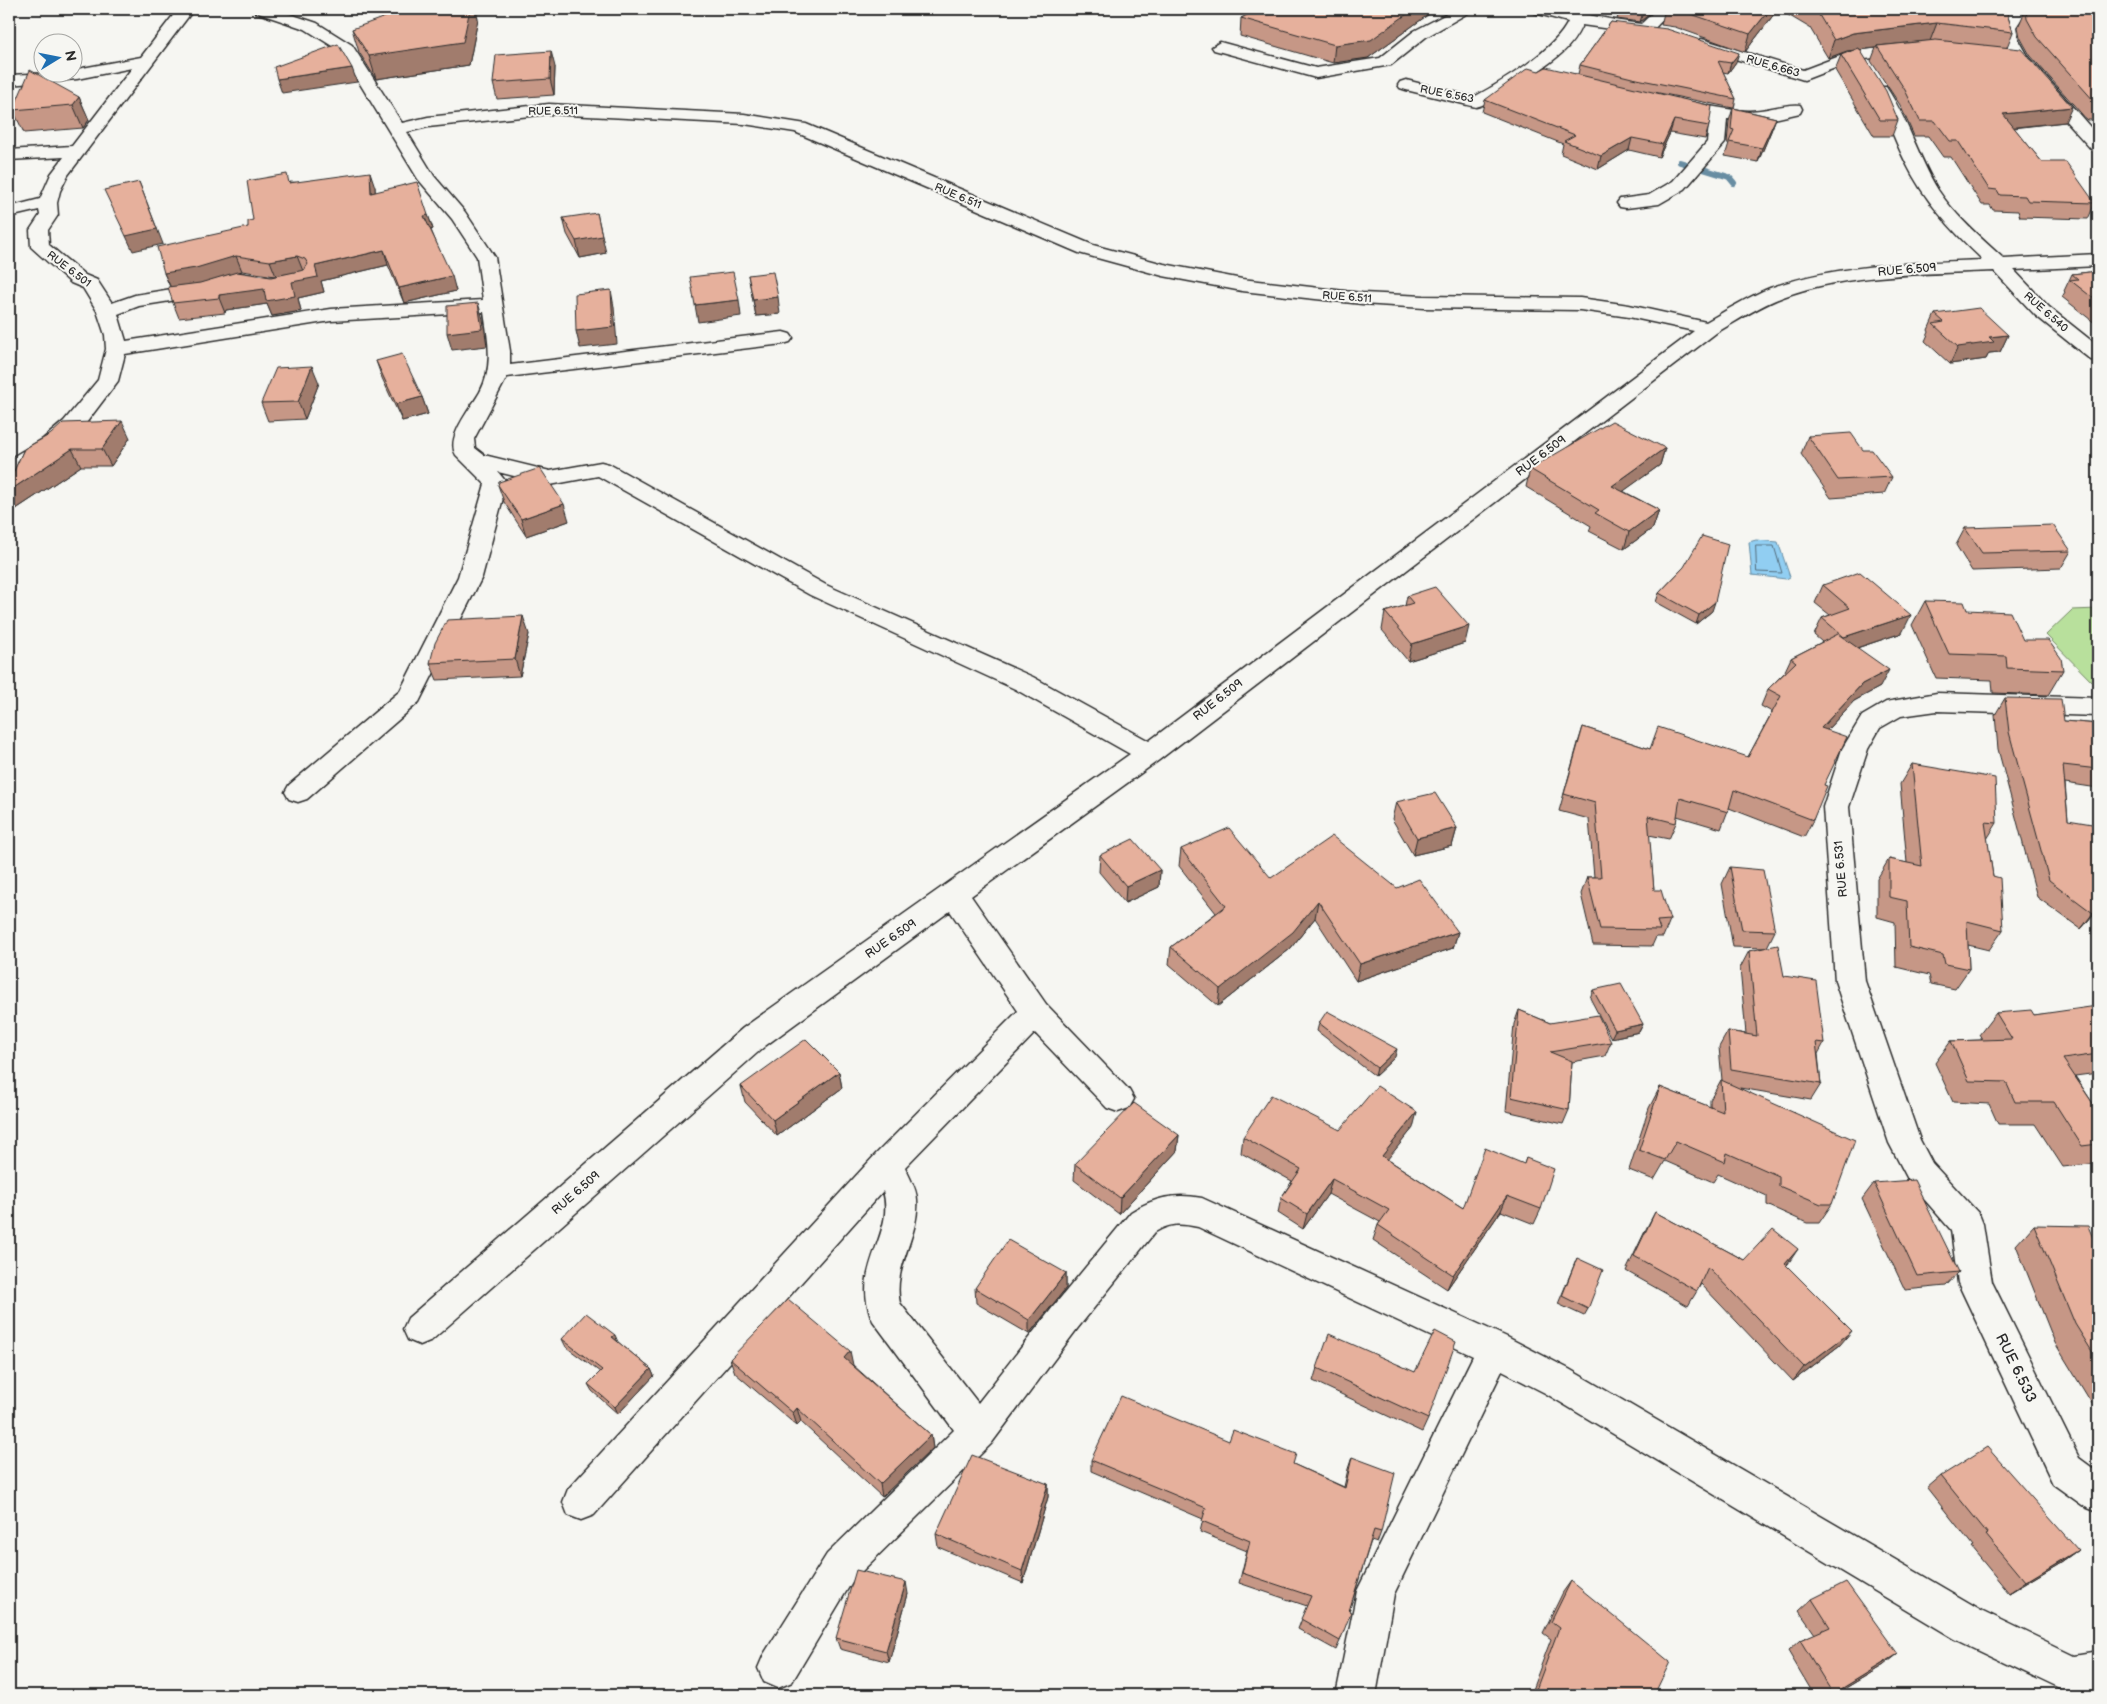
<svg xmlns="http://www.w3.org/2000/svg" width="2107" height="1704" viewBox="0 0 2107 1704" font-family="'Balsamiq Sans',sans-serif">
  <rect width="100%" height="100%" fill="#f6f6f2"/>
  <filter id="ink" filterUnits="userSpaceOnUse"><feTurbulence type="fractalNoise" baseFrequency=".02" numOctaves="2"/><feDisplacementMap in="SourceGraphic" scale="10" xChannelSelector="R" yChannelSelector="G"/><feConvolveMatrix kernelMatrix="1 2 1 2 8 2 1 2 1" color-interpolation-filters="sRGB"/></filter>
  <g filter="url(#ink)">
    <path fill="#b8e09c" stroke="#728664" d="M2098,609V688L2046,635L2072,610Z"/>
    <path fill="#91cef2" stroke="#688da2" d="M1756,540L1778,542L1790,577L1786,579L1752,575L1749,542Z"/>
    <g fill="none" stroke-linecap="round" stroke-linejoin="round">
      <path stroke="#546c7b" stroke-width="1" d="M1756,546H1774L1782,573L1757,572Z"/>
      <path stroke="#688da2" stroke-width="6" d="M1680,162L1729,177L1734,183"/>
      <g stroke="#2b2b2b" stroke-width="3">
        <path id="street" d="M178,9H194L68,175L60,191L57,203L58,215L48,230L49,245L85,275L97,280L112,303L135,295L208,283L215,285L218,289L215,293L208,295L139,306L118,314L126,341L331,309L483,300L477,257L452,219L418,179L340,51L305,29L255,12L252,9H275L317,23L352,45L402,123L428,117L549,104L744,114L806,124L1093,245L1164,264L1242,279L1362,293L1424,296L1580,298L1629,305L1706,322C1727,310 1748,297 1770,288C1837,264 1913,263 1983,260C1951,230 1924,200 1905,161C1893,137 1886,113 1872,91L1874,87H1886C1908,119 1918,157 1938,190C1955,216 1981,238 2004,259L2098,254V266L2014,270L2049,307L2098,346V362L2091,360L2035,315L1994,271C1927,274 1846,273 1783,297C1759,306 1738,320 1716,333L1159,760L971,896L1046,1004L1129,1090L1134,1099L1129,1108L1118,1112L1107,1108L1035,1033L905,1167C909,1177 917,1189 917,1200C920,1236 892,1267 900,1303L978,1403L1053,1307L1131,1212C1155,1197 1175,1193 1202,1198L1507,1337L1569,1369L1983,1611L2074,1655L2098,1651V1691L2073,1695L1955,1639L1545,1393L1502,1371L1394,1594L1376,1695H1336L1357,1591L1473,1356L1198,1227C1180,1223 1170,1223 1155,1232L1077,1329L991,1444L853,1580L792,1682L778,1688L764,1682L758,1668L764,1654L827,1554L954,1430L873,1321C849,1268 896,1236 883,1191L594,1515L581,1520L568,1515L563,1502L568,1489L876,1154L1018,1011L950,911L765,1046L432,1340L420,1345L408,1340L403,1329L408,1318L743,1028L1130,754L1015,689L810,595L598,476L550,485L498,472L507,483L482,577L419,702L307,799L298,802L289,799L285,792L289,785L400,691L458,577L485,484L456,455C445,438 471,408 480,392C494,366 488,340 484,312L331,321L125,354L118,381L80,431L59,449L17,473L9,475V459L43,439L64,421L98,380L106,349L105,335L97,311L83,288L71,283L31,247L30,230L40,215L39,210L9,217V207L40,199L51,174L64,157L9,160V150L72,146L132,68L77,79L9,85V75L72,72V70L141,57ZM549,114L744,124L795,132L1079,253L1163,276L1242,291L1362,304L1424,308L1580,310L1629,317L1694,331L1149,741L1033,677L826,585L609,464L601,462L550,471L484,455L475,448L474,439L507,377L783,344L790,342L793,338L790,334L783,332L510,365V351L495,257L465,212L434,176L407,132L428,127Z
          M1456,9H1475L1426,37L1391,65L1316,78L1214,50L1212,47L1220,42L1316,68L1380,58L1414,31Z
          M1528,9C1565,7 1604,20 1641,24L1657,9H1673L1651,32L1645,34L1582,25C1577,36 1571,45 1562,53C1546,67 1495,102 1476,107L1406,90L1400,88L1398,85L1400,82L1406,80L1474,97C1502,82 1555,50 1568,22L1531,12Z
          M2012,9H2028L2016,27L2018,38L2028,56L2098,136V151L2092,150C2072,127 2004,57 2001,32C1999,23 2006,15 2012,9Z
          M1702,39L1803,70L1853,51L1910,44L1918,49L1910,54L1856,60L1804,80L1696,47L1694,44L1696,41Z
          M1675,99C1700,104 1724,110 1749,111C1765,111 1788,103 1800,105L1802,109L1800,113L1765,121L1727,119L1725,143L1685,189L1659,204L1626,208L1620,207L1617,203L1620,199L1649,195L1673,181L1707,142L1710,116L1669,108L1667,104L1669,100Z
          M1937,693L2098,698V716L1937,711L1901,716L1880,728L1868,749L1849,807L1865,981L1920,1140L1932,1163L1979,1214L1983,1224L1992,1282L2079,1458L2098,1472V1512L2085,1507L2053,1484L1958,1283L1951,1230L1910,1183L1889,1143L1835,981L1823,807L1842,749L1862,716L1886,702Z"/>
      </g>
      <use href="#street" fill="#f6f6f2" fill-rule="evenodd"/>
    </g>
    <path fill="#c69786" stroke="#2b2b2b" fill-rule="evenodd" d="M1231,9H1436L1368,58L1333,63L1240,36L1241,18L1249,14Z
      M1620,9H1655L1640,22L1617,19Z
      M1665,9H1778L1745,52L1675,27L1661,25Z
      M1778,9H2011L2009,11L2008,17L2013,32L2007,47L2065,122L2014,128L2042,162L2095,203L2088,219L2020,217L2018,211L1993,210L1990,205H1982L1951,157H1943L1928,136H1914L1900,105L1871,61L1876,48L1860,50L1898,120L1892,136H1874L1835,70L1841,55L1851,51H1847L1828,58L1810,28Z
      M2026,9H2098V127L2091,120H2087L2030,55L2020,37L2018,27Z
      M478,19L469,65L376,79L359,52L352,29Z
      M1611,22L1736,62L1728,73L1723,72L1736,99L1734,108L1776,118L1771,131L1758,162L1725,156L1729,143H1727L1729,121L1733,108L1654,92L1709,126L1705,139L1670,133L1659,157L1629,150L1598,169L1561,154L1563,144L1482,112L1485,100L1539,71L1578,74L1580,65Z
      M555,67L554,95L497,99L493,83Z
      M79,97L89,120L83,128L24,133L13,110Z
      M290,182L375,187V192L428,215L433,229L431,230L456,291L404,303L388,265L321,281L324,292L298,298L301,311L272,316L267,304L226,310L225,313L179,318L173,303L170,287L164,273L248,227L253,220ZM242,271L275,276L271,277L239,272Z
      M563,218L606,253L580,258L567,234Z
      M2098,271V323L2096,324L2062,297L2065,292L2064,291L2072,274Z
      M748,275L780,314L756,316Z
      M1935,314L2008,335L2000,352L1989,353L1986,359L1950,364L1925,341L1929,332L1928,330Z
      M376,361L422,397L428,414L402,421L382,378Z
      M319,383L305,419L268,421L261,403Z
      M1808,436L1863,450L1892,477L1884,494L1831,498L1801,454Z
      M130,438L111,466H81L13,511L9,504V482L24,449Z
      M1665,448L1660,465L1623,491L1659,510L1653,528L1624,549L1589,531L1591,526L1526,487L1530,469Z
      M498,485L569,521L526,536L504,502Z
      M1965,528L2071,551L2061,568L1972,571L1956,545Z
      M1684,567L1712,611L1696,624L1656,602L1659,593Z
      M1823,585L1902,633L1857,648L1880,687L1854,701L1827,730L1824,785L1813,820L1804,837L1729,808L1721,829L1677,816L1676,823L1669,839L1649,835L1654,890L1670,920L1663,937H1656L1652,946L1593,945L1581,894L1587,877H1594L1589,819L1559,811L1578,743L1583,727L1650,749L1748,757L1772,712L1761,706L1768,689L1784,673L1791,658L1822,642L1814,635L1822,618L1830,615L1815,603Z
      M1407,596L1465,643L1408,661L1382,630L1385,612L1405,606Z
      M1925,601L1967,610L2023,640L2063,670L2048,695L1993,693L1992,680L1936,678L1912,625Z
      M529,634L520,676L437,680L430,663Z
      M2005,698L2064,721L2098,724V788L2065,783L2068,820L2098,909L2081,929L2037,897L1998,749L1995,715Z
      M1912,764L1997,823L1987,839L1993,876L2003,930L1989,950L1968,945L1969,969L1955,989L1931,984L1929,975L1896,967L1895,922L1877,917V879L1889,859L1907,863L1900,784Z
      M1396,802L1457,828L1452,846L1413,855L1392,819Z
      M1181,849L1271,878L1397,888L1458,932L1453,948L1356,981L1315,918L1290,949L1218,1006L1169,964L1171,947L1216,913L1179,866Z
      M1100,855L1160,870L1159,887L1125,903L1099,872Z
      M1730,867L1775,931L1767,947L1824,1043L1818,1054L1821,1084L1811,1100L1740,1088L1832,1204L1819,1223H1807L1767,1205V1196L1718,1174L1713,1182L1665,1161L1654,1180L1629,1170L1649,1108L1660,1087L1710,1107V1100L1721,1080H1722L1719,1047L1728,1031L1746,1034L1740,968L1749,951L1765,948L1733,947L1722,884Z
      M1593,990L1643,1024L1639,1032L1611,1038L1590,998Z
      M2098,1008V1073L2075,1076L2098,1111V1163L2063,1167L2035,1124H1998L1989,1104L1953,1102L1935,1063L1951,1041L1982,1040L1979,1035L1996,1013L2034,1015Z
      M1519,1010L1550,1023L1611,1042L1605,1056L1572,1062L1569,1110L1563,1124L1506,1111L1514,1024Z
      M1319,1023L1395,1057L1375,1076L1317,1031Z
      M839,1072L842,1088L777,1136L745,1102L741,1086Z
      M1413,1128L1387,1159L1463,1208L1524,1164L1526,1158L1541,1209L1534,1224L1501,1211L1447,1289L1373,1240L1378,1225L1380,1222L1328,1194L1303,1229L1278,1213L1281,1198L1292,1181L1241,1153L1243,1137L1340,1130Z
      M1179,1135L1177,1151L1119,1214L1074,1180L1075,1164Z
      M1874,1183L1959,1272L1946,1286L1905,1290L1862,1199Z
      M1655,1212L1744,1260L1786,1266L1840,1345L1793,1381L1701,1284L1697,1291L1688,1306L1626,1271L1647,1227Z
      M2034,1225L2098,1250V1406L2094,1407L2055,1343L2016,1245Z
      M1577,1258L1588,1309L1584,1316L1558,1304Z
      M1066,1273V1288L1029,1334L976,1303L975,1288Z
      M562,1339L618,1342L651,1369L654,1376L618,1414L592,1391L588,1384L600,1372L566,1347Z
      M730,1359L853,1365L931,1435L933,1448L882,1497L801,1422L797,1426L735,1373Z
      M1317,1368L1415,1372L1428,1419L1422,1432L1313,1381Z
      M1229,1441L1293,1464L1344,1487L1348,1469L1352,1457L1381,1532L1377,1543L1371,1541L1349,1611L1340,1641L1336,1650L1298,1629L1307,1606L1239,1583L1247,1551L1200,1532L1203,1519L1091,1471V1460Z
      M1941,1476L2078,1550L2061,1562L2009,1593L1971,1547L1973,1546L1927,1488Z
      M1048,1484V1497L1023,1583L938,1547L936,1534Z
      M1571,1581L1654,1695H1530L1551,1639L1543,1633L1563,1592Z
      M908,1594L889,1662L840,1649L836,1638Z
      M1812,1599L1884,1665L1834,1695H1814L1788,1651L1800,1640L1815,1634L1799,1611Z"/>
    <path fill="#a17b6d" stroke="#2b2b2b" d="M470,9H476L478,19L469,65L376,79L369,56Z
      M1414,9H1436L1368,58L1333,63L1335,45Z
      M1644,9H1655L1640,22Z
      M1770,9H1778L1745,52L1750,34Z
      M1937,23L1930,41L1877,46L1876,48L1847,51L1828,58L1834,40L1853,33Z
      M551,51L555,67L554,95L550,79Z
      M1739,53L1736,62L1728,73L1731,63Z
      M352,68L357,82L282,93L277,79Z
      M79,97L89,120L83,128L73,105Z
      M2072,107L2065,122L1997,129L2003,114Z
      M1776,118L1771,131L1758,162L1762,148Z
      M1674,120L1670,133L1659,157L1663,144Z
      M1632,138L1629,150L1598,169L1601,156Z
      M370,172L375,187L376,207L371,193Z
      M139,182L163,244L133,251L126,236Z
      M597,213L606,253L580,258L576,241Z
      M428,215L433,229L429,230L424,216Z
      M384,250L388,265L321,281L324,292L298,298L301,311L272,316L267,304L226,310L225,313L219,298V295L292,282L315,266Z
      M236,256L242,271L203,283L171,288L164,273Z
      M297,256L303,271L276,276L270,261Z
      M452,276L456,291L404,303L399,288Z
      M611,290L614,307L617,344L580,348L576,331Z
      M778,297L780,314L756,316L753,300Z
      M739,300L741,316L698,322L695,305Z
      M478,303L483,319L487,346L452,350L447,333Z
      M2008,335L2000,352L1989,353L1986,359L1950,364L1958,347L1989,337Z
      M312,366L319,383L305,419L298,402Z
      M422,397L428,414L402,421L396,404Z
      M122,421L130,438L111,466L102,449Z
      M1665,448L1660,465L1607,503L1612,486Z
      M72,449L81,466L13,511L9,504V491Z
      M564,504L569,521L526,536L521,519Z
      M1659,510L1653,528L1624,549L1629,532Z
      M1715,602L1712,611L1696,624L1699,615Z
      M1911,615L1902,633L1835,655L1844,637Z
      M523,616L529,634L520,676L515,659Z
      M1469,626L1465,643L1408,661L1412,644Z
      M1889,670L1880,687L1854,701L1813,745L1821,728L1862,684Z
      M1457,828L1452,846L1413,855L1417,838Z
      M1160,870L1159,887L1125,903L1126,886Z
      M1318,901L1315,918L1290,949L1218,1006L1220,989Z
      M2098,907V909L2081,929L2093,913Z
      M1458,932L1453,948L1356,981L1360,964Z
      M1643,1024L1639,1032L1611,1038L1615,1030Z
      M1397,1049L1395,1057L1375,1076L1377,1068Z
      M839,1072L842,1088L777,1136L773,1120Z
      M1417,1112L1413,1128L1378,1171L1382,1156Z
      M1179,1135L1177,1151L1119,1214L1120,1198Z
      M1332,1179L1328,1194L1303,1229L1307,1214Z
      M1507,1196L1501,1211L1447,1289L1453,1275Z
      M1798,1249L1788,1264L1774,1279L1785,1264Z
      M1066,1273V1288L1029,1334V1320Z
      M1852,1331L1840,1345L1793,1381L1804,1367Z
      M615,1335L618,1342L612,1337Z
      M850,1351L853,1365L847,1372L844,1358Z
      M651,1369L654,1376L618,1414L615,1407Z
      M797,1408L801,1422L797,1426L793,1413Z
      M931,1435L933,1448L882,1497L880,1484Z
      M1048,1484V1497L1023,1583L1022,1571Z
      M2078,1550L2061,1562L2009,1593L2025,1582Z
      M906,1582L908,1594L889,1662L886,1651Z
      M1898,1654L1884,1665L1834,1695H1831Z"/>
    <path fill="#e6b09c" stroke="#2b2b2b" d="M407,9H470L463,42L369,56L352,29Z
      M1259,9H1414L1371,40L1335,45L1241,18Z
      M1676,9H1770L1750,34Z
      M1814,9H2009L2008,17L2013,32L1937,23L1853,33L1834,40L1816,10Z
      M2026,9H2098V101L2095,102L2037,37L2027,19L2026,10Z
      M1611,22L1667,29L1739,53L1731,63L1718,61L1736,99L1632,78L1580,65Z
      M1936,40L2021,49L2072,107L2003,114L2042,162H2066L2095,203L2028,201L2025,196L2000,195L1997,190L1989,189L1958,141H1950L1935,121H1920L1905,90L1877,46Z
      M338,44L352,68L277,79L274,67Z
      M1859,48L1886,91L1898,120H1880L1841,55Z
      M551,51L550,79L493,83L496,55Z
      M1546,67L1712,106L1709,126L1674,120L1663,144L1632,138L1601,156L1564,141L1575,135L1485,100L1528,68L1539,71Z
      M30,70L79,97L73,105L13,110Z
      M1733,108L1776,118L1762,148L1729,142L1734,130L1731,129Z
      M370,172L371,193L417,182L428,215L424,216L452,276L399,288L384,250L315,266L318,277L292,282L295,296L266,301L264,289L219,295V298L173,303L168,287L200,283L237,272L271,277L304,270L308,264L305,259L297,256L270,261L236,256L196,268L164,273L157,247L248,227V221L253,220L247,181L287,174L289,183Z
      M139,182L157,229L126,236L104,190Z
      M597,213L602,236L576,241L563,218Z
      M2098,271V302L2070,280L2078,279L2072,274Z
      M733,272L739,300L695,305L690,277Z
      M773,272L778,297L753,300L748,275Z
      M611,290L613,327L576,331L575,294Z
      M478,303L482,329L447,333V306Z
      M1979,308L2008,335L1989,337L1994,342L1958,347L1933,324L1944,322L1935,314Z
      M402,354L422,397L396,404L376,361Z
      M312,366L298,402L261,403L276,368Z
      M122,421L102,449H72L9,491V482L24,449L51,434L63,423Z
      M1612,421L1665,448L1612,486L1659,510L1629,532L1595,513L1599,510L1530,469Z
      M1851,433L1863,450H1872L1892,477L1838,480L1808,436Z
      M540,468L564,504L521,519L498,485L499,482Z
      M2053,525L2071,551L1982,553L1965,528Z
      M1702,536L1728,544L1715,602L1699,615L1659,593L1684,567Z
      M1860,572L1911,615L1844,637L1822,618L1850,608L1823,585Z
      M1435,587L1469,626L1412,644L1385,612L1413,603L1407,596Z
      M1925,601L1964,602L1967,610L2010,612L2023,640H2048L2061,658L2063,670L2007,668L2006,656L1949,654Z
      M523,616L515,659L430,663L435,643L447,620Z
      M1838,634L1889,670L1862,684L1821,728L1847,737L1824,785L1827,786L1813,820L1734,790L1728,812L1680,798L1676,823L1648,816L1654,890H1661L1670,920L1657,921L1660,930L1600,929L1587,877H1601L1595,803L1564,794L1583,727L1650,749L1658,727L1748,757L1781,696L1768,689L1796,662L1791,658Z
      M2005,698L2061,699L2064,721L2098,724V769L2063,765L2068,820L2098,825V907L2093,913L2049,880L2009,732Z
      M1912,764L1995,778L1997,823L1985,822L1993,876L2000,878L2003,930L1967,921L1969,969L1945,964L1943,955L1909,947L1907,901L1889,897V859L1922,866Z
      M1435,793L1457,828L1417,838L1396,802Z
      M1229,828L1271,878L1332,836L1397,888L1419,879L1458,932L1360,964L1318,901L1293,932L1220,989L1171,947L1226,906L1181,849Z
      M1133,839L1160,870L1126,886L1100,855Z
      M1730,867L1763,870L1775,931L1742,930Z
      M1778,945L1784,976L1816,981L1824,1043L1816,1042L1821,1084L1731,1069L1728,1031L1757,1036L1749,951Z
      M1621,984L1643,1024L1615,1030L1593,990Z
      M2097,1006L2098,1008V1054L2063,1059L2098,1111V1144L2082,1146L2054,1102H2015L2006,1082L1969,1081L1951,1041L2012,1039L1996,1013L2031,1010L2034,1015Z
      M1519,1010L1550,1023L1598,1015L1611,1042L1550,1052L1572,1061L1569,1110L1511,1097Z
      M1327,1011L1397,1049L1377,1068L1319,1023Z
      M806,1039L839,1072L773,1120L741,1086Z
      M1721,1080L1855,1140L1832,1204H1821L1779,1186V1176L1727,1153L1725,1162L1676,1141L1665,1160L1639,1150L1660,1087L1723,1112Z
      M1377,1086L1417,1112L1382,1156L1463,1208L1485,1148L1524,1164L1526,1158L1554,1169L1541,1209L1507,1196L1453,1275L1378,1225L1389,1210L1332,1179L1307,1214L1281,1198L1301,1169L1243,1137L1271,1095L1340,1130Z
      M1134,1103L1179,1135L1120,1198L1075,1164Z
      M1914,1180L1959,1272L1917,1276L1874,1183Z
      M1655,1212L1744,1260L1773,1229L1798,1249L1785,1264L1852,1331L1804,1367L1708,1267L1697,1291L1634,1256Z
      M2034,1225L2088,1226L2098,1250V1361L2075,1324Z
      M1008,1240L1066,1273L1029,1320L975,1288Z
      M1577,1258L1603,1270L1588,1309L1562,1296Z
      M788,1299L850,1351L844,1358L931,1435L880,1484L797,1408L793,1413L730,1359Z
      M586,1313L615,1335L612,1337L651,1369L615,1407L588,1384L602,1370L562,1339Z
      M1435,1331L1456,1342L1428,1419L1317,1368L1329,1334L1415,1372Z
      M1121,1396L1229,1441L1233,1430L1296,1454L1293,1464L1345,1488L1352,1457L1395,1473L1381,1532L1374,1530L1349,1611L1351,1612L1340,1641L1301,1619L1311,1596L1242,1573L1250,1541L1202,1521L1206,1508L1091,1460Z
      M1987,1447L2078,1550L2025,1582L1986,1535L1988,1534L1941,1476Z
      M972,1455L1048,1484L1022,1571L936,1534Z
      M856,1570L906,1582L886,1651L836,1638Z
      M1571,1581L1670,1662L1654,1695H1534L1559,1628L1551,1622Z
      M1846,1582L1898,1654L1833,1694L1800,1640L1830,1627L1812,1599Z"/>
  </g>
  <g text-anchor="middle" dominant-baseline="central" stroke-width="4" stroke-linejoin="round" paint-order="stroke">
    <g font-size="11" fill="#2b2b2b" stroke="#f6f6f2">
      <text transform="translate(1773 66) rotate(16)">RUE 6.663</text>
      <text transform="translate(1447 94) rotate(11)">RUE 6.563</text>
      <text transform="translate(553 111) rotate(-1)">RUE 6.511</text>
      <text transform="translate(958 196) rotate(23)">RUE 6.511</text>
      <text transform="translate(69 269) rotate(37)">RUE 6.501</text>
      <text transform="translate(1347 297) rotate(4)">RUE 6.511</text>
      <text transform="translate(2046 312) rotate(41)">RUE 6.540</text>
    </g>
    <g font-size="12" fill="#2b2b2b" stroke="#f6f6f2">
      <text transform="translate(1907 270) rotate(-5)">RUE 6.509</text>
      <text transform="translate(1541 456) rotate(-37)">RUE 6.509</text>
      <text transform="translate(1218 700) rotate(-38)">RUE 6.509</text>
      <text transform="translate(1841 869) rotate(-95)">RUE 6.531</text>
      <text transform="translate(891 939) rotate(-35)">RUE 6.509</text>
      <text transform="translate(576 1193) rotate(-41)">RUE 6.509</text>
    </g>
    <g font-size="15" fill="#2b2b2b" stroke="#f6f6f2">
      <text transform="translate(2016 1368) rotate(64)">RUE 6.533</text>
    </g>
  </g>
  <rect width="2107" height="1704" fill="none" stroke="#f6f6f2" stroke-width="30"/>
  <rect x="15" y="15" width="2077" height="1674" fill="none" stroke="#2b2b2b" stroke-width="2" filter="url(#ink)"/>
  <g transform="translate(58 58) rotate(80)"><circle r="24" fill="#f6f6f2" stroke="#a5a5a2"/>
  <path d="M0-4L9 19L0 12L-9 19Z" fill="#1f6fb2"/>
  <text y="-8" font-size="14" font-weight="bold" text-anchor="middle" fill="#2b2b2b">N</text>
  </g>
</svg>
